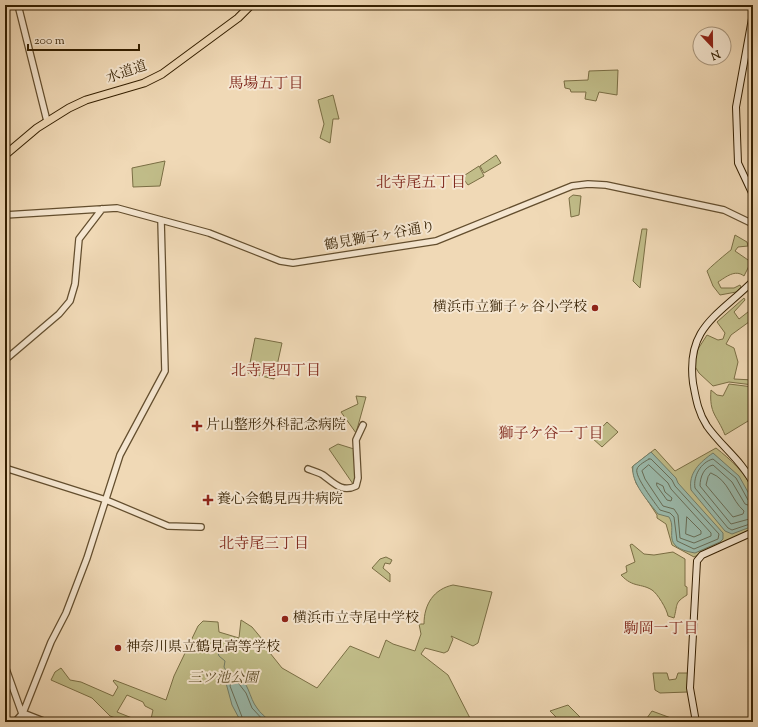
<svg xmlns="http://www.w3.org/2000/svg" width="758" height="727" viewBox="0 0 758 727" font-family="'Sorts Mill Goudy','Noto Serif JP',serif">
  <rect width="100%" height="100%" fill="#f0d9b6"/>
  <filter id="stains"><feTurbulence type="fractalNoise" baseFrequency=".005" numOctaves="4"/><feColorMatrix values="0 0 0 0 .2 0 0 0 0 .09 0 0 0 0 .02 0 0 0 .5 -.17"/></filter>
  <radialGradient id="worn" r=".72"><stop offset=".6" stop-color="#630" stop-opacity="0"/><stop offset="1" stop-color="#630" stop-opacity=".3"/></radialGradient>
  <path fill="#c1bd89" stroke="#7a6e44" d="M618,70L617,95L599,92L596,101L585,99L586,92H571L570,89L565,88L564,81L588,80L589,71Z
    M333,95L339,119H333L330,143L320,138L324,124L318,100Z
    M496,155L501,163L484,173L480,166Z
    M165,161L160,186L133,187L132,168Z
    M479,166L484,176L468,185L462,177Z
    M573,195L581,196L579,215L571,217L569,198Z
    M642,229H647L640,288L633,281Z
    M735,235L747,242L748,246L738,247L735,251L751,262L744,276C735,269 726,277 718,282L721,288H734L740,285L741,287L736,292L720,295L713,286L707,271C708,269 728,252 731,250Z
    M744,298L745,300L734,312L739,319L753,308V319L731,335L726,344L734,348L738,362L734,379L753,380V385L729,382L713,386L699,373L694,365L698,349L707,335L718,340L723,339L725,333L717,322Z
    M255,338L282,343L274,379L248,373Z
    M729,384L753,387V418L725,435C717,415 709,414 711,390L717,395L723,396Z
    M356,396L366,397L356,433L341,412L358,404Z
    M607,422L618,432L602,447L592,438Z
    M338,444L354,449L356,481L353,484L329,449Z
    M716,448C730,459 746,473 753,491C756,501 753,518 753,528L694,557L672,545L666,524L657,518V515L636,483L632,467L655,449L675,471Z
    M632,544L644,554L654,555L673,552L685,559V586L687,587V595C674,603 678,604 674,618L668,616C667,609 657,593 652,590C641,583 633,588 621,575L627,572L626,566L635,562L630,545Z
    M386,557L392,560L390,564L385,563L383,568L390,574V582L372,568L380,559Z
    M453,585L492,592L478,643L473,646L451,636L453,639L448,651L444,653L425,648L421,654L448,675L472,722H154L151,719L153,710L145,706L143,702L127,695L117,712L142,722H126L110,716L92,698L51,680L55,672L61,668L70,680L81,682L113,696L118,687L113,681L114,680L166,700L174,676L198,626L203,621L218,622L219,632L239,638L241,620L252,627L267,645L266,648L282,668L317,688L350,646L379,658L386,640L393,644L415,651L421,634L419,624H424C424,604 434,589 453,585Z
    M653,673H667L669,680L676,679L678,673H688V692L660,693L655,690Z
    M568,705L583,720L586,722H561L550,711Z
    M652,711L671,718L674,720L673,722H644Z"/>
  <path fill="#9abaac" stroke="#717c67" d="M651,452L676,478L678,483L723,533V539L720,542L695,553C659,547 678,531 669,517L658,514C649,502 630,482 633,466Z
    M713,453L739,476L753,501V526L732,534L725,531L691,490C688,473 700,462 713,453Z
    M236,675C249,681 249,698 257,708C260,713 266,717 270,722H241L232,705L226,683Z"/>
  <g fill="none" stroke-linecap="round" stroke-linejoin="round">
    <path stroke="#676c56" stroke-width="1" d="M649,459H651L672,480L675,486L719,534L718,539L694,549L677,541L674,517L670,513L660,510C655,503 634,476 637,469C638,465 646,461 649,459Z
      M649,465L668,483L671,489L711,533V536L694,543L680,538L678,515L674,509L663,506L645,479L642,471Z
      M711,473C729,480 731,500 744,511L743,514L733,517L706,485L708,477Z
      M657,483L663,486L665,492L672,498L671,501L667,500L657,486Z
      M753,502L748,500L736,478L713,459C701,462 693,476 695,488L728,528L732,530L753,523
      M753,507L745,504L732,482L713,465C704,467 700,477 700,486L731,524L753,518
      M687,517L701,531V534L694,537L686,534Z
      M244,722L230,686L231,683L236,680L246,693L252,708L265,722"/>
    <path stroke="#717c67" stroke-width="1" d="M216,647L219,656L225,661L224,667L228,674"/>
    <g stroke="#634e2e" stroke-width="8">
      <path id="tertiary" d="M18,5L47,121
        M5,215L117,208L209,233L280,261L293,263L436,241L572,186L588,184L606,185L724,210L753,224
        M5,360L59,314L70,301L75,284L79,239L102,209
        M5,468L106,500L168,526L201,527
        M308,469C313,471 318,472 323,475C334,483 342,493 356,486L358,478L356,440L363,425
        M5,666L25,722
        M23,713L46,722
        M15,722L23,713L51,642L66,613L87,558L120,455L165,371L161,220"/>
    </g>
    <g stroke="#341f00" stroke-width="8">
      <path id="secondary" d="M753,13L736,107L738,163L753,195
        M753,281C718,316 686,327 693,383C696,399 698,412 707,426C721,446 742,461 753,483
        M696,722L690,688L697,561L702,555L753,532"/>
    </g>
    <g stroke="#341f00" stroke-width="9">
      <path id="primary" d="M5,155L37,128L69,108L86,100L144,83L162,74L238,18L251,5"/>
    </g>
    <use href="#tertiary" stroke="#f5e6d0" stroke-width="5.5"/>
    <use href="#secondary" stroke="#f5e6d0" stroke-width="6"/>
    <use href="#primary" stroke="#f0d9b6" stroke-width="7"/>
  </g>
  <g fill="#8f2418" stroke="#f5e6d0" stroke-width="1.5">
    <circle cx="595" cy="308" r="4"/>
    <path d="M195 420h4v4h4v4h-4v4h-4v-4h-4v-4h4z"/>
    <path d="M206 494h4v4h4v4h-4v4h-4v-4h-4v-4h4z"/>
    <circle cx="285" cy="619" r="4"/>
    <circle cx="118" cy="648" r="4"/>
  </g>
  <g text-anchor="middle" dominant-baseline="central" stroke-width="4" stroke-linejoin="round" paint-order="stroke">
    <g font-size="14" fill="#341f00" stroke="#f5e6d0">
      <text transform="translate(127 73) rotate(-19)">水道道</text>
      <text transform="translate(380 237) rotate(-10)">鶴見獅子ヶ谷通り</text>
    </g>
    <g font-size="14" fill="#341f00" stroke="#f5e6d0" text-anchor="start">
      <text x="587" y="308" text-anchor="end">横浜市立獅子ヶ谷小学校</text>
      <text x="206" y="426">片山整形外科記念病院</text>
      <text x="217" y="500">養心会鶴見西井病院</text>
      <text x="293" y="619">横浜市立寺尾中学校</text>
      <text x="126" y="648">神奈川県立鶴見高等学校</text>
    </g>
    <g font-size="14" font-style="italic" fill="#5e4e29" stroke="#f5e6d0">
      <text x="223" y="679">三ツ池公園</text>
    </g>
    <g font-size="15" fill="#7a1f14" stroke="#f5e6d0">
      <text x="266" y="84">馬場五丁目</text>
      <text x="421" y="183">北寺尾五丁目</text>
      <text x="276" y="371">北寺尾四丁目</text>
      <text x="551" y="434">獅子ケ谷一丁目</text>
      <text x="264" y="544">北寺尾三丁目</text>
      <text x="661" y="629">駒岡一丁目</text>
    </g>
  </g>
  <rect width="758" height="727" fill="none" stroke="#f0d9b6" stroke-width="20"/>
  <rect x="6" y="6" width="746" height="715" fill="none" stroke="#341f00" stroke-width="2"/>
  <rect x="10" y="10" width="738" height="707" fill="none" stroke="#341f00"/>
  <g transform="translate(712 46) rotate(158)"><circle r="19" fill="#f5e6d0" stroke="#a8967d"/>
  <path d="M0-3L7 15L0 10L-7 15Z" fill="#8f2418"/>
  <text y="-6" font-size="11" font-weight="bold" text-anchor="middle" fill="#341f00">N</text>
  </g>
  <path d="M28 44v6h111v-6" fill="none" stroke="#341f00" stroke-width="2"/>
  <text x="34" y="44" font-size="12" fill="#341f00" stroke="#f5e6d0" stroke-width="3" paint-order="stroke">200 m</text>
  <rect width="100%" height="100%" filter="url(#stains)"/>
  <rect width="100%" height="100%" fill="url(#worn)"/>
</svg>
